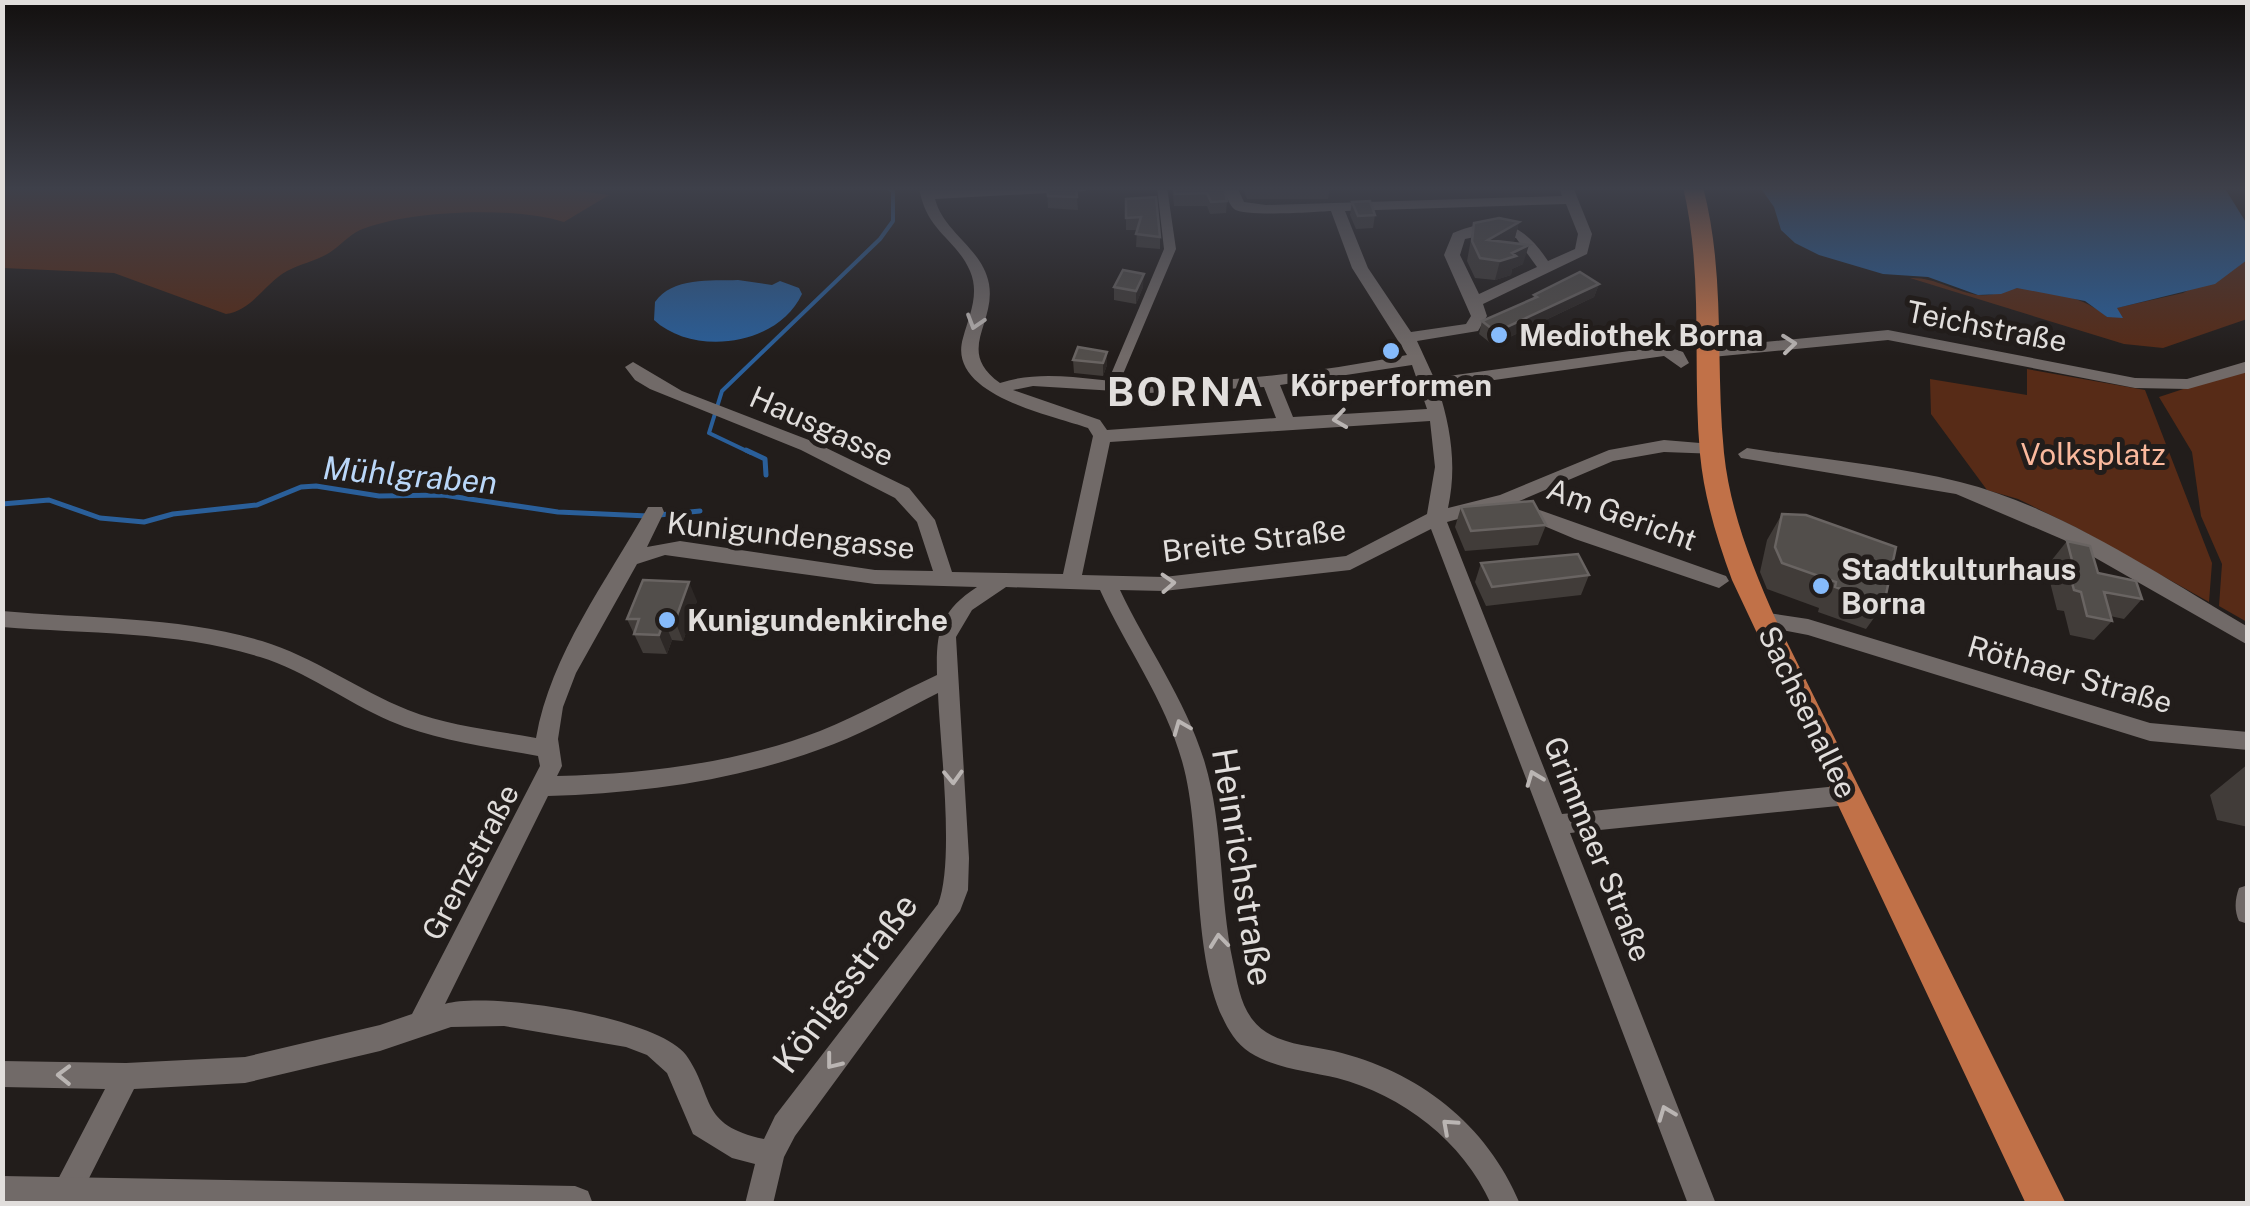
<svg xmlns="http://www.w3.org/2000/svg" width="2250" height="1206" viewBox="0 0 2250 1206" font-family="'Public Sans',sans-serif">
  <rect width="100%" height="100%" fill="#221d1b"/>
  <path fill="#572b17" d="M3,187L557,188L609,195L564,222C516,206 407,210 360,230C349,235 340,246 329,253C316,261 300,264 287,271C265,283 252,311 226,314L114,273L3,268Z
    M2247,260V319L2163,348L2124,344L1910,278C1935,277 1955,292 1979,295C1994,297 2004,289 2018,288C2041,286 2090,300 2107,317L2119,315L2116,308L2183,293Z
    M2247,368V622L2219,606L2222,564L2201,516L2192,452L2159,397Z
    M2027,369L2145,390L2212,563L2209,602L2079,529L2018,499L1987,490L1931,414L1930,379L2027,395Z"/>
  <path fill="#2a5f9a" d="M1760,187H2224L2247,224V260L2215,284L2117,308L2123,318L2107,317L2085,301L2017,288L2001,294L1978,295L1928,277L1883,274L1819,255L1795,243L1781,230L1774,207Z
    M738,280L772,285L780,281L799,288L802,294C778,346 694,357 654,320L655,302C672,277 711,281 738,280Z"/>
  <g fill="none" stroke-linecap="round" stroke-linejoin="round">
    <path stroke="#2a5f9a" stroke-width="4" d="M751,453L709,433L722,391L880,239L893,221V191L886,187"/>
    <path stroke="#2a5f9a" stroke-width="5" d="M746,450L765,459L766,475
      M2,504L49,500L100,518L144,522L173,514L257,505L301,487L316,486L379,496L443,495L558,512L648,516
      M659,515L700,511"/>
    <path fill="#716a68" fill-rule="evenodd" d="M1157,187H1167L1176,249L1118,386L1112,390L1106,386L1164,249Z"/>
    <path fill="#716a68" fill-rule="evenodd" d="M919,187H933L934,190L1092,187L1085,191L935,199C944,233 983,249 989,284C996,324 955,351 1000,383C1048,367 1098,383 1146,383C1234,382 1321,372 1407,355L1352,268L1331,211C1314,212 1245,217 1234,209C1229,205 1225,192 1223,187H1237L1244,202L1266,205L1562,196L1559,187H1573L1592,234L1587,254L1483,304L1487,316L1478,331L1417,341L1434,378L1666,346L1683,352L1689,363L1681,368L1664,356L1438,388C1451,428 1457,467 1448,508L1500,495L1609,450L1664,440L1712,444L1718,446L1721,450L1718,454L1664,452L1613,461L1517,502L1726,576L1729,581L1719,588L1575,539L1513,513L1511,508L1513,504L1447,522L1562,814L1848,785L1856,788L1859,795L1856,802L1848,805L1570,833L1716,1204H1688L1431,529L1350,570L1164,591L1120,590C1147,647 1185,699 1204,760C1224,825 1219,896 1233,962C1237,981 1240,1003 1252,1019C1270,1044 1307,1045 1334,1051C1418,1071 1487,1124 1520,1204H1491C1463,1141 1402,1095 1337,1078C1303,1070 1254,1067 1233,1036C1188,971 1205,840 1182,761C1165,700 1126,647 1100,590L1006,587L972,610L956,637L969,858L968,890L960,911L795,1136L784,1157L773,1204H745L755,1164L732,1158L693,1134L667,1073L647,1055L626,1047L504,1026L451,1027L380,1051L245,1083L134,1089L76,1204H54L51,1195L55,1185L105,1089L2,1087V1061L126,1063L245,1057L380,1025L412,1014L540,766L538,756C489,747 437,741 390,721C346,702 306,671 260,657C178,631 88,634 2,627V611C89,619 179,616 262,641C314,657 358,690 408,710C448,726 494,730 536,738C551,653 607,581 648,507H662L664,512L647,547L680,541L875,570L933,571L917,522L895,498L801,450L650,389L635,380L625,367L633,362L682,391L814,442L909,488L935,520L952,572L1063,574L1093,436L1088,428C1051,415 946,395 963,338C969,316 980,294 970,271C955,237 926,232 919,187ZM1566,204L1578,234L1575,249L1548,261C1522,222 1498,214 1453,233L1444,255L1471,316L1466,324L1411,332L1368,268L1345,211ZM1494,233L1516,238L1537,267L1479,294L1460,255L1465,239ZM1412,365L1427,409L1293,417L1280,385ZM1033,386L1149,393L1264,387L1276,418L1107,430L1100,420L1013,390ZM1430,421L1435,467L1427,514L1346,556L1164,577L1082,575L1110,442ZM665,555L875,584L977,587C939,612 936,632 937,675C898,693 860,715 820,731C737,763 646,774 557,776L562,766L558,739L563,707L576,673L637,564ZM938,693C940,744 955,862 938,904L775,1116L764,1139C698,1125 715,1096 686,1055C658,1017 489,991 445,1004L548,796C646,793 742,780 834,744C870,730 904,710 938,693Z
      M1888,330L2135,378L2187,379L2248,361V372L2188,389L2135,388L1888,340L1712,357L1704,352L1712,347Z
      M1747,448C1816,459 1892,465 1960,482C2060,507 2159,575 2248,627V645L2064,540L1956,494L1741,458L1738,454Z
      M1762,612L1808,619L2150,723L2248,732V750L2150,741L1808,635L1755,625L1752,620L1755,615Z
      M2248,885V924L2239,921C2234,910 2235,899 2239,888Z"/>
    <path fill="#716a68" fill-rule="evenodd" d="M2,1176L575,1186L588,1191L593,1204H2Z"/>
    <path fill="#c17148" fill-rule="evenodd" d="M1683,187H1703C1726,275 1715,363 1724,453C1730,511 1752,566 1776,620L2066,1204H2026L1732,580C1717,539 1704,497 1700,454C1692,364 1704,276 1683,187Z"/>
  </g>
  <path fill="#413c39" d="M1047,187H1076L1078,210L1048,208Z
    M1172,187H1224L1227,201L1226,213L1210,214L1207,206H1174Z
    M1242,187H1330L1328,199H1247Z
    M1126,199L1160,237V249L1136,247L1137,230H1126Z
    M1352,202L1375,215L1373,228L1356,229L1350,215Z
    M1519,222L1514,241L1511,243L1523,264L1512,269L1511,275L1495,280L1475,278L1467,261L1474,223Z
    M1599,284L1594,297L1493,345L1479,334L1482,321L1533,299L1534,295Z
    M1114,287H1143L1136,304L1114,300Z
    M1107,352V365L1103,376L1074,373L1073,360Z
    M1461,507L1546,525L1538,545L1465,551L1455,527Z
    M1782,514L1884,604L1866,629L1818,612L1819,608L1767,589L1760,572L1767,540Z
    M2067,541L2098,573L2142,599L2124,619L2110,616L2112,621L2094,640L2070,635L2064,611L2057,610L2050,582L2055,577L2051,561Z
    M1481,563L1589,575L1581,595L1486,606L1475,582Z
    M697,601L683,641L672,640L667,654L643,653L627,619Z
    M2248,764V827L2217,820L2210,795Z"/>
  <path fill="#2d2826" d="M1519,222L1514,241L1483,260L1488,240Z
    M1529,245L1523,264L1512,269L1511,275L1495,280L1500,261L1512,253Z
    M1144,274L1143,287L1136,304V291Z
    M1599,284L1594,297L1493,345L1496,332Z
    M1107,352V365L1103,376V363Z
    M689,582L697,601L683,641L675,621Z
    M664,621L672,640L667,654L659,635Z"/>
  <path fill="#524e4b" stroke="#696462" stroke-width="2.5" d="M1047,187H1076L1077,197L1048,196Z
    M1174,187H1224L1227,201L1211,202L1207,193L1175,194Z
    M1156,197L1160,237L1136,234L1141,217L1126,218V199Z
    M1370,201L1375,215L1358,216L1352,202Z
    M1499,218L1519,222L1488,240L1529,245L1512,253L1516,256L1500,261L1480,258L1472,241L1474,223Z
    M1123,270L1144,274L1136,291L1114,287Z
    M1580,272L1599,284L1496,332L1482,321L1537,297L1534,295Z
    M1078,347L1107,352L1103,363L1073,360Z
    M1533,501L1546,525L1471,531L1461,507Z
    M1782,514L1806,515L1896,547L1884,604L1835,587L1836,582L1782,563L1775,547Z
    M2067,541L2090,546L2098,573L2136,581L2142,599L2104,592L2112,621L2087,616L2081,592L2074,590L2071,579L2067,563L2073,564Z
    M1578,554L1589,575L1492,587L1481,563Z
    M643,580L689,582L675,621H664L659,635L634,634L639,619H627Z"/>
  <defs><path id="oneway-chevron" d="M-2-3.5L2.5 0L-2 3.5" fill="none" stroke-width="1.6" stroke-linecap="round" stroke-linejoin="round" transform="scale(2.5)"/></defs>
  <g stroke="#bab5b3">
    <use href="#oneway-chevron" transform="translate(975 322) rotate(107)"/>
    <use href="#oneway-chevron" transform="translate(1789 344) rotate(-6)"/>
    <use href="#oneway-chevron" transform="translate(1340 419) rotate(172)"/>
    <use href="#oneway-chevron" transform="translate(1168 583) rotate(-3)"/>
    <use href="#oneway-chevron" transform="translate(1181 727) rotate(-112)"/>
    <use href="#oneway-chevron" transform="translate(953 777) rotate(88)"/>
    <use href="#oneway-chevron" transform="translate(1534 778) rotate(-111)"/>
    <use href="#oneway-chevron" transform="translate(1219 941) rotate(-96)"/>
    <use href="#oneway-chevron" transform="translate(833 1062) rotate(128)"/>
    <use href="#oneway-chevron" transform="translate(64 1075) rotate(-179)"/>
    <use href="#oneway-chevron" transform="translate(1666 1113) rotate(-111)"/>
    <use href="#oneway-chevron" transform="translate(1449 1126) rotate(-138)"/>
  </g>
  <linearGradient id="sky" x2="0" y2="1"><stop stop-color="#13100f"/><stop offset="0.53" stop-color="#3e404a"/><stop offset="1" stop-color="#3e404a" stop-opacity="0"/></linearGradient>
  <rect width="2250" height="356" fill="url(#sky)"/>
  <g fill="#86bbfb" stroke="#221d1b" stroke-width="4">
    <circle cx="1499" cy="335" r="10"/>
    <circle cx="1391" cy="351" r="10"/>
    <circle cx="1821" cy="586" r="10"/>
    <circle cx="667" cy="620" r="10"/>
  </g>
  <g text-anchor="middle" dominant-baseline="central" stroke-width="10" stroke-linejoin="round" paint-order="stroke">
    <g font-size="30" fill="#e1dedc" stroke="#221d1b">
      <text transform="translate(1987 326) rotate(11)">Teichstraße</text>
      <text transform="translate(822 426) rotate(24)">Hausgasse</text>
      <text transform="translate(1622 514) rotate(20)">Am Gericht</text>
      <text transform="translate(791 535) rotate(6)">Kunigundengasse</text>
      <text transform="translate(1254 540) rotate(-7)">Breite Straße</text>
      <text transform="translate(2070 674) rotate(16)">Röthaer Straße</text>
      <text transform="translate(1808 712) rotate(64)">Sachsenallee</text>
      <text transform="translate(1598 849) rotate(68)">Grimmaer Straße</text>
      <text transform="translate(470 862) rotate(-62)">Grenzstraße</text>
    </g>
    <g font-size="30" font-weight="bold" fill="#e1dedc" stroke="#221d1b" text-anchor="start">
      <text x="1519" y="335">Mediothek Borna</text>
      <text x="1391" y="385" text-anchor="middle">Körperformen</text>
      <text x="1841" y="569">Stadtkulturhaus<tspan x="1841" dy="34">Borna</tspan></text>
      <text x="687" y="620">Kunigundenkirche</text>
    </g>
    <g font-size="30" fill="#fab99d" stroke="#221d1b">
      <text x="2093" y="454">Volksplatz</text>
    </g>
    <g font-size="32" font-style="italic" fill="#bad7f9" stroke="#221d1b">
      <text transform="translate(410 475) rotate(5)">Mühlgraben</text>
    </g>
    <g font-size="35" fill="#e1dedc" stroke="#221d1b">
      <text transform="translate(1243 867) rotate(81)">Heinrichstraße</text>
      <text transform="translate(845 983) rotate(-53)">Königsstraße</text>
    </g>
    <g font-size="40" font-weight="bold" letter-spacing="2.5" fill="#e1dedc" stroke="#221d1b">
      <text x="1186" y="391">BORNA</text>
    </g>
  </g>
  <rect width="2250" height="1206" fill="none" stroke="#e1dedc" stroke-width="10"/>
</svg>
